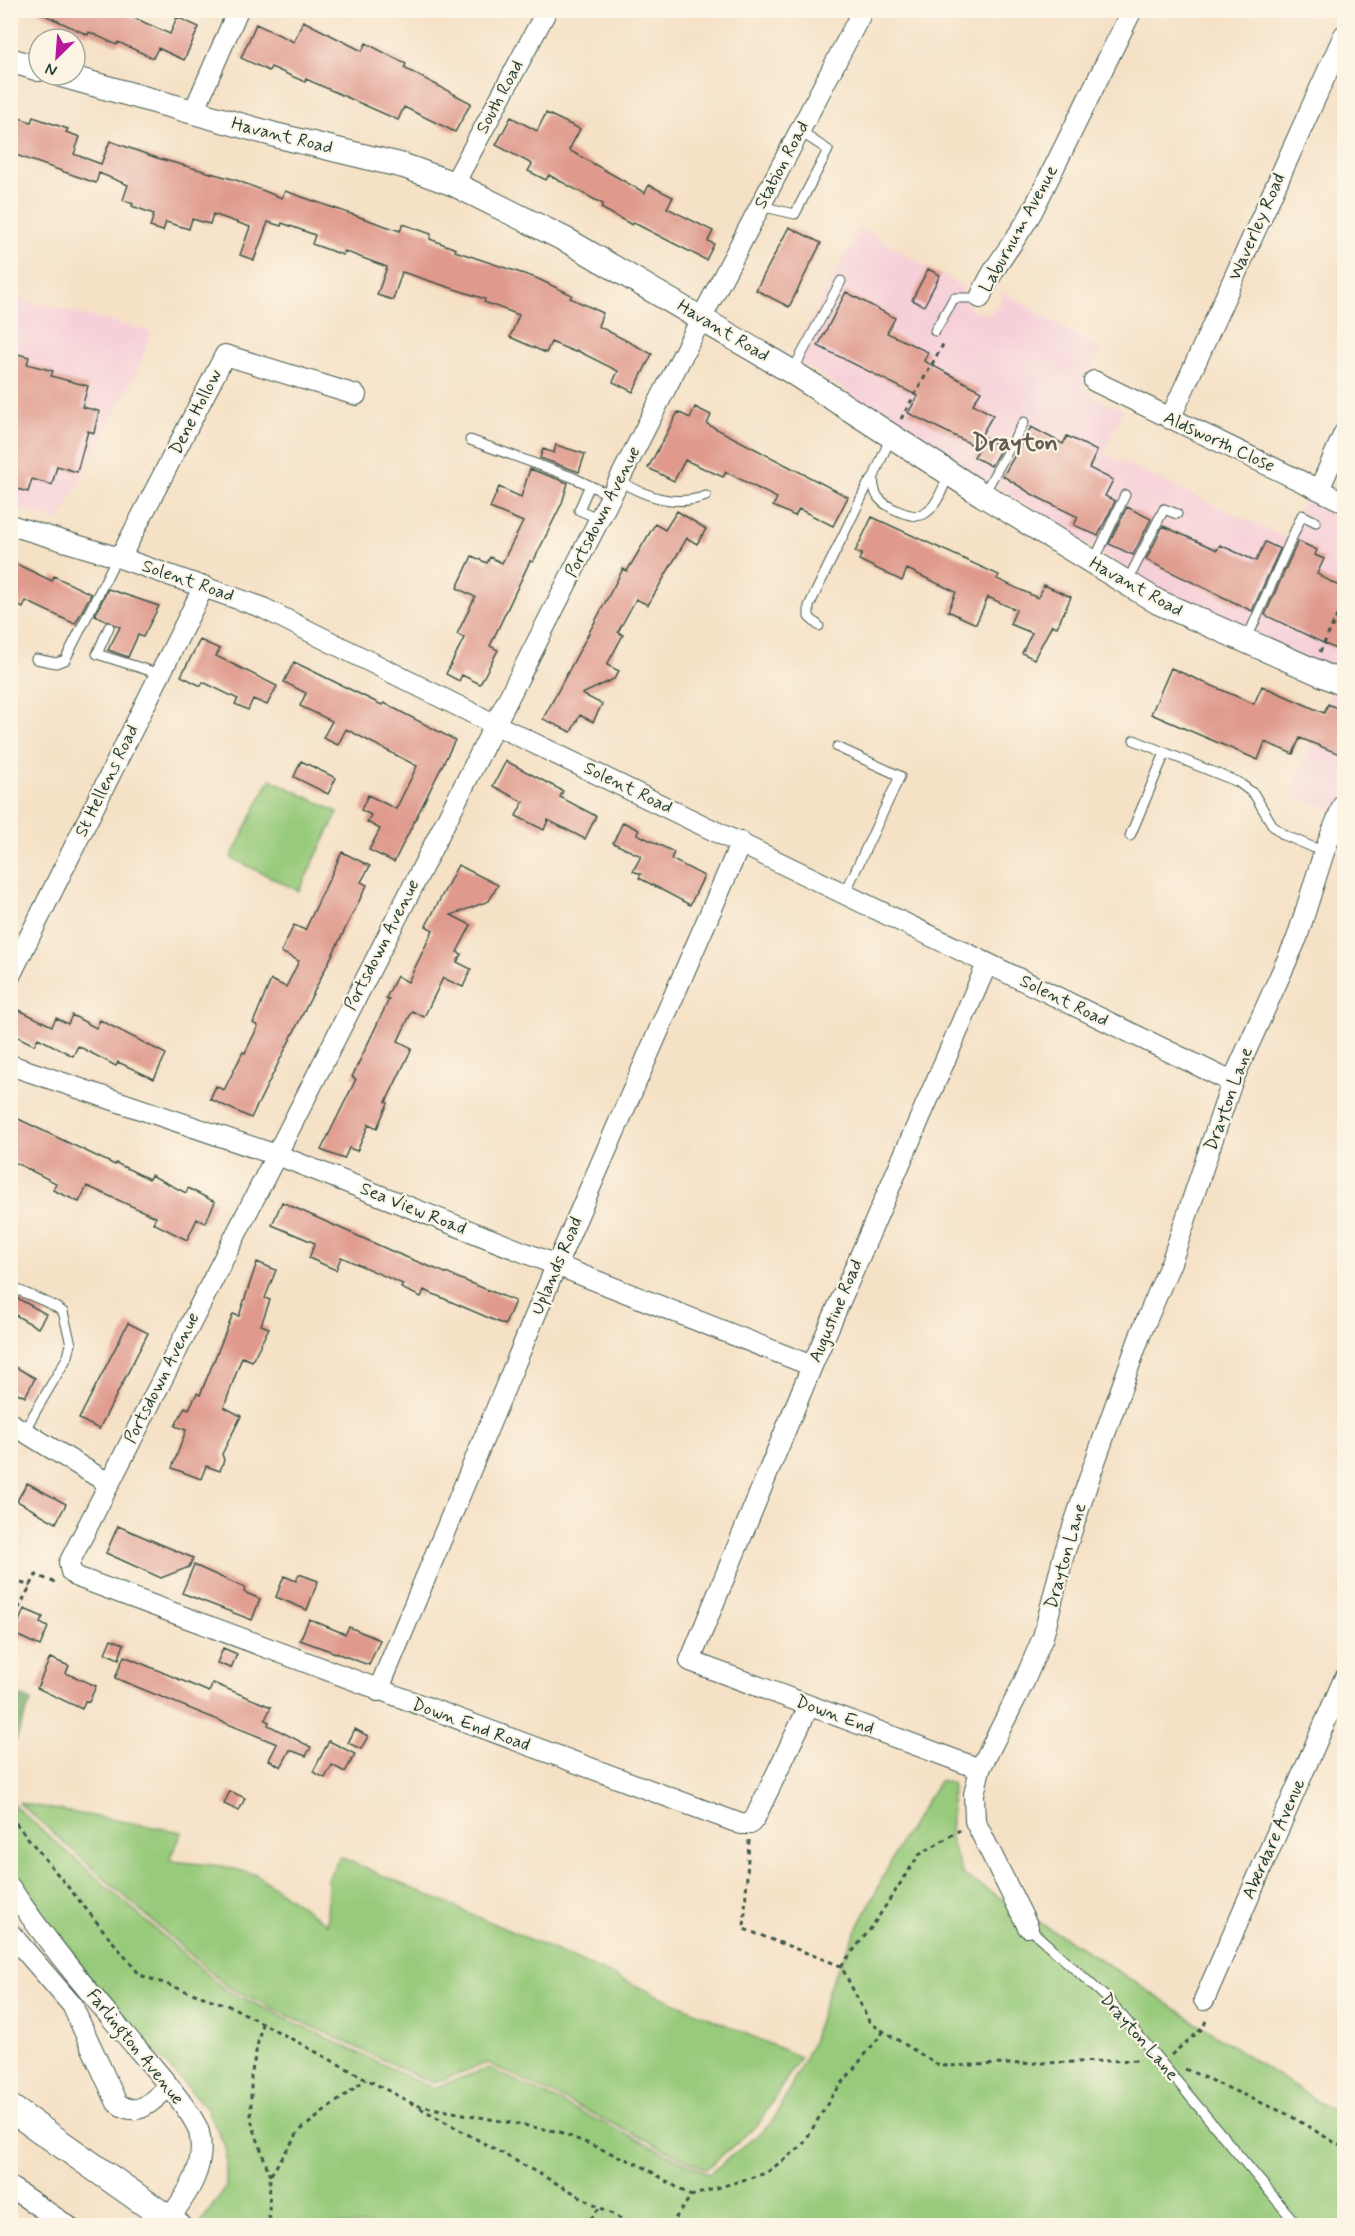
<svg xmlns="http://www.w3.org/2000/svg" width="1355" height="2236" viewBox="0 0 1355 2236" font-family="Mynerve,sans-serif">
  <rect width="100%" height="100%" fill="#fcf5e5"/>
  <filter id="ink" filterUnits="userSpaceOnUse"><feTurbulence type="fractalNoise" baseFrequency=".0167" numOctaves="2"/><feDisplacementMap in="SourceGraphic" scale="12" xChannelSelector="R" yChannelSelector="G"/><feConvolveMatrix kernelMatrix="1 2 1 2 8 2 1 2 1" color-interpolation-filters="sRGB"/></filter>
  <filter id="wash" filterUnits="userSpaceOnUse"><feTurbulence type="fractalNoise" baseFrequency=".008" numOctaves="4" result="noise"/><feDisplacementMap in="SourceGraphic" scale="24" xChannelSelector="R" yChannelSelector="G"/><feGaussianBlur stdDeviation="1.35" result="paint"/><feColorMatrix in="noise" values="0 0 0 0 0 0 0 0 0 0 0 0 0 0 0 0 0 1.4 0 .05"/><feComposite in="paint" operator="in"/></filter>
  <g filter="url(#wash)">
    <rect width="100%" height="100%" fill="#f5e1c6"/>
    <path fill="#f6cfd8" d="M860,227L929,269L963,286L961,296L971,311L989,314L999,307L1003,292L1100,349L1082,391L1123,410L1104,454L1286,538L1304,498L1344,516V814L1291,794L1339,673L1170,597L792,357Z
      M10,296L151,332L138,370L59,521L11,507Z"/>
    <path fill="#98ca7b" stroke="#5c8458" stroke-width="1.5" d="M270,779L338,812L299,891L231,858Z
      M939,1781L952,1783L950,1839L963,1875L1096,1957L1326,2107L1344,2114V2225H199L226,2187V2148L206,2108L94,1984L11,1870L12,1804L224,1989L432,2088L489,2068L709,2174L772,2123L810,2048L831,1982L901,1841Z
      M19,1803L182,1832L170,1861L222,1866L257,1875L327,1924L328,1878L340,1857L800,2057L759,2123L706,2169L488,2063L432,2083L226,1986Z"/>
    <path fill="#7aae6b" stroke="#4c7650" stroke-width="1.5" d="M11,1691L31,1701L11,1752Z"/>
    <g id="blocks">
      <path fill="#df9a8d" d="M34,10H132L130,16L170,34L177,17L199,27L184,60L158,48L153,58L118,42L117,45L89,32L88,35Z
        M303,21L362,51L366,43L406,64L404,68L471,103L455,132L404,107L398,120L306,79L305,82L271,67L269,71L241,58L256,24L294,42Z
        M546,113L580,129L569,150L645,193L649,185L673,197L667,208L713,231L708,241L714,244L706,260L634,223L632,225L601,208L603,204L549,175L546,180L528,171L532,164L496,145L511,117L537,131Z
        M10,115L31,122L33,117L68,129L66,132L80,137L74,154L101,164L110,141L157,158L236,180L282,198L285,191L400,231L403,224L431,234L430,239L456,249L455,251L536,278L572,295L570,298L603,313L598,326L652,354L633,392L613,382L618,371L576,350L575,352L551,342L546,353L510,337L519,315L484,302L485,299L402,272L393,300L377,295L387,267L344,251L343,255L312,244L315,235L282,223L281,226L268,222L254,260L240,255L250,227L213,214L210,224L192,219L189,229L166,222L163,231L150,227L154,214L132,206L133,204L123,200L128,185L99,173L96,183L10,153Z
        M789,227L821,243L789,307L756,290Z
        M928,269L940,275L924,306L912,300Z
        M846,292L895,318L887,333L928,352L924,361L981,391L973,404L993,415L975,446L908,413L918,396L818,346Z
        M10,352L29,357L27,364L53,371L51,376L88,386L82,407L99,411L94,433L88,431L77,472L57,466L52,485L32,479L28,492L10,487Z
        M695,407L711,415L707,424L848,497L833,526L799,509L795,516L773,506L777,498L726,472L723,477L685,460L674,481L648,468L678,412L690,418Z
        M1031,427L1063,444L1067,436L1097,451L1089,468L1113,480L1105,496L1115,501L1098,536L1074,525L1078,517L1035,496L1003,476Z
        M985,438L1002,447L991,466L974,457Z
        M556,445L585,454L579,472L540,458L543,449L554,453Z
        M530,469L568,483L562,503L533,562L530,561L490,646L498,650L480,684L462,675L459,681L446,674L464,638L457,634L475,597L457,588L472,556L487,563L490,557L502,563L523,522L490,508L499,487L521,497Z
        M1127,507L1151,519L1133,555L1109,544Z
        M677,511L706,529L697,544L687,538L648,605L636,599L618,632L623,635L607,665L619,671L614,679L582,694L602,704L593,722L580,715L571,732L543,719L623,569L627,571L655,524L665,530Z
        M872,517L999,575L997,579L1038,598L1044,585L1071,597L1057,627L1052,625L1034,659L1022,653L1032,633L1010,624L1016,610L988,597L976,624L948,611L956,592L907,569L902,581L859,560L862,554L855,552Z
        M1163,526L1217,550L1220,545L1256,561L1265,542L1280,549L1252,611L1146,560Z
        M1298,541L1317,550L1315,555L1324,559L1317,574L1344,589V653L1265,615Z
        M10,561L52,581L54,576L91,594L75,624L26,601L23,608L10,602Z
        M108,589L159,606L143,637L138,635L128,657L108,650L120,627L95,615Z
        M200,640L220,649L216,656L277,686L267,705L253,699L248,710L235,704L238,699L203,682L201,686L181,676Z
        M294,662L382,705L384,703L455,740L394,862L369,850L380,829L367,822L371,815L361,810L368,795L396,809L417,766L346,729L338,745L323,738L332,721L300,706L306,693L284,682Z
        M1171,668L1254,704L1262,686L1324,713L1328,704L1344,711V756L1300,738L1293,754L1265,742L1258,760L1151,714Z
        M301,761L336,778L328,794L294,777Z
        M506,761L563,791L560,797L596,816L585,839L548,820L544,830L516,816L523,802L493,786Z
        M623,822L639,830L637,834L674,852L671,859L704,876L690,905L639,878L641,874L633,871L641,856L613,843Z
        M342,852L370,866L361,882L367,885L251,1118L210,1099L216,1086L224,1090L243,1052L245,1053L258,1026L253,1023L271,980L286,987L299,961L281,952L294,925L305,930Z
        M458,865L498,885L489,901L451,915L471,925L457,952L462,954L457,962L471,969L463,987L443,978L424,1017L412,1011L398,1041L412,1048L386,1102L388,1103L377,1128L369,1124L357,1151L349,1148L344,1159L321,1150L356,1079L352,1077L389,999L386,998L397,976L408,982L433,930L426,926Z
        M19,1010L52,1026L56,1018L68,1024L72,1015L96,1028L100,1020L166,1054L154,1079L118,1062L116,1066L78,1046L73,1056L38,1038L34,1045L10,1033Z
        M10,1115L115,1165L116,1163L149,1179L151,1175L186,1193L188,1188L215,1202L205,1223L197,1219L187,1240L153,1223L156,1217L87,1186L79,1202L53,1190L56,1183L10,1160Z
        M282,1202L396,1253L515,1301L505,1325L424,1290L421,1297L401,1288L403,1284L341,1257L336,1270L309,1258L315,1243L272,1225Z
        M257,1262L276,1270L265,1298L270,1300L261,1325L269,1328L252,1361L242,1357L224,1407L241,1416L222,1454L224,1460L220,1471L206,1466L201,1479L172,1468L186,1430L175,1426L185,1407L189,1409L197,1393L200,1395L233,1314L239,1316Z
        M10,1294L46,1314L38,1328L10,1312Z
        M128,1323L148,1333L99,1429L79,1419Z
        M10,1364L35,1378L25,1397L10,1389Z
        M27,1483L66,1504L56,1523L17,1501Z
        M118,1526L193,1558L189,1567L161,1578L106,1553Z
        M194,1565L245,1588L244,1592L260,1599L252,1620L182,1593Z
        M299,1574L318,1581L307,1610L276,1597L284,1576L296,1581Z
        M24,1609L43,1617L40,1623L48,1627L40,1646L14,1634Z
        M309,1619L345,1634L349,1627L380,1640L369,1665L300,1640Z
        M111,1639L124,1644L119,1659L105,1653Z
        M223,1648L237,1654L231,1668L217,1663Z
        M124,1656L209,1692L213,1683L271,1707L265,1720L269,1722L268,1725L311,1747L306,1756L290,1750L281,1767L269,1760L277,1744L115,1678Z
        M50,1658L69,1666L66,1673L96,1686L89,1702L85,1701L82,1709L37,1688Z
        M355,1729L368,1736L361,1749L348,1743Z
        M329,1741L355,1754L345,1772L332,1765L325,1778L313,1772Z
        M230,1791L245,1798L239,1811L224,1804Z"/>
    </g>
  </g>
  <g filter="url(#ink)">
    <use href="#blocks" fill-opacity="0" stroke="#3f564a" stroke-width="1.5"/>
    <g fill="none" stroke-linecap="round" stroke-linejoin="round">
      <g stroke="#3f564a" stroke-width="11">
        <path id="service" d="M760,206L795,214L828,150L799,131
          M935,331L954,298H980
          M792,372L841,281
          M470,440L572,477L612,496
          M873,479C874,486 874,492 878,497C885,507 913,520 924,514C937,507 943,487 949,474
          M619,481C647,497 675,507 706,496
          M589,487L579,510L600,519
          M983,495L1024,422
          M1094,561L1125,495
          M1127,582L1164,509L1177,514
          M819,626L809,617V606L868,484L873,479L891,436
          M109,627L97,654L160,674
          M1246,641L1302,515L1316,522
          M36,659L56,663L65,660L117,557
          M1134,740L1238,782L1254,794L1273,826L1284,835L1324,852
          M837,747L900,776L845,893
          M1130,836L1165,753
          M10,1286C28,1296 48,1300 63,1312L71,1344L68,1356L24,1431
          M1028,1927L1110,2001L1298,2226"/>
      </g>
      <g stroke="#3f564a" stroke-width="22">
        <path id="minor" d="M193,113L238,10
          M454,184L547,10
          M980,298C992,267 1016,241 1032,212L1132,10
          M1094,381L1344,502
          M1170,419L1344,35
          M1319,490L1344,433
          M10,525L120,558L261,607L494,724L1232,1082
          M120,558L225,355L356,395
          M10,976L204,586
          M10,1065L285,1158L812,1366
          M10,1423L108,1483
          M378,1691L556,1266L741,842
          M809,1706L755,1818L750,1824H741L77,1577L71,1572L69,1563L701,319L863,10
          M980,1769L690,1661L812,1366L987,964
          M10,1887C47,1943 91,1994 134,2045C149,2062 194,2113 199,2132C207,2166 188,2193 169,2219
          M1028,1927L975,1821L974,1794L980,1769L1023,1684L1043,1637L1064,1554L1091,1473L1141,1333L1172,1260L1232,1082L1297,938L1324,852L1344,802
          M10,1933L72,2005L117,2103C139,2119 152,2101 169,2086
          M1204,2000L1344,1679
          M10,2187L68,2226"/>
      </g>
      <g stroke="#3f564a" stroke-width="26">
        <path id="tertiary" d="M10,60L39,69
          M61,75L279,136L404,166L454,184L570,242L792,372L983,495L1158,602L1344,684"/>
      </g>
      <g stroke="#3f564a" stroke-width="29">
        <path id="secondary" d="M10,2108L178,2226"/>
      </g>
      <path stroke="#3f564a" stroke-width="3" stroke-dasharray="4.5 4.5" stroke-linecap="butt" d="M901,419L945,341
        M1320,652L1344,601
        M21,1583L31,1586
        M10,1625L36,1575L56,1583
        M10,1816L140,1975L232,2007L415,2105L560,2132L642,2166L691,2196
        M749,1840L744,1929L841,1966L870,2023L940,2066L1141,2060
        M841,1966L871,1928L919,1855L960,1830
        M262,2023L251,2076V2120L270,2176
        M1171,2055L1203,2028L1207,2018
        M1185,2069L1287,2114L1344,2148
        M420,2108L623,2220L640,2226
        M276,2226L269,2217L270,2176L299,2131L366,2079
        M585,2226L600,2207
        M670,2226L691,2196L766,2173L802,2146L832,2096L884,2031"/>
      <use href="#service" stroke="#fff" stroke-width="9"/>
      <use href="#minor" stroke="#fff" stroke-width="20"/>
      <use href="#tertiary" stroke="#fff" stroke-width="24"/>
      <use href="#secondary" stroke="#fff" stroke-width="27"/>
    </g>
  </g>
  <g text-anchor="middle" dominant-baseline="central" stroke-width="4.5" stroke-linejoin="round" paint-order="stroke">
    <g font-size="18" fill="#1f3d34" stroke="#fcf5e5">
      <text transform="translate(500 97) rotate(-62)">South Road</text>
      <text transform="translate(282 136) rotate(14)">Havant Road</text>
      <text transform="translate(782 165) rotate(-62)">Station Road</text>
      <text transform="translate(1257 227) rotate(-66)">Waverley Road</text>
      <text transform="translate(1019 229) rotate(-61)">Laburnum Avenue</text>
      <text transform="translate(723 331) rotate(31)">Havant Road</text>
      <text transform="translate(196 412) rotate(-63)">Dene Hollow</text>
      <text transform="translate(1219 442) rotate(25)">Aldsworth Close</text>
      <text transform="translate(603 512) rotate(-63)">Portsdown Avenue</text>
      <text transform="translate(188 581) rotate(19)">Solent Road</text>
      <text transform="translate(1136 587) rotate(29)">Havant Road</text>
      <text transform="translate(107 781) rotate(-64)">St Hellens Road</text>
      <text transform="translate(628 788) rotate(26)">Solent Road</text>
      <text transform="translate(382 945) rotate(-63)">Portsdown Avenue</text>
      <text transform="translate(1064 1001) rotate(26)">Solent Road</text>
      <text transform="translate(1229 1099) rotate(-70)">Drayton Lane</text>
      <text transform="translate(413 1209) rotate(22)">Sea View Road</text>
      <text transform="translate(557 1266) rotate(-67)">Uplands Road</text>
      <text transform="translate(836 1311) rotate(-67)">Augustine Road</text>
      <text transform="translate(162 1378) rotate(-63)">Portsdown Avenue</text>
      <text transform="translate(1066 1556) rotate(-74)">Drayton Lane</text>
      <text transform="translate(835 1715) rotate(20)">Down End</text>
      <text transform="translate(471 1725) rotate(20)">Down End Road</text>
      <text transform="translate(1274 1839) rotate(-66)">Aberdare Avenue</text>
      <text transform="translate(1139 2037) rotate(49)">Drayton Lane</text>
      <text transform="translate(135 2047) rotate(51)">Farlington Avenue</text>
    </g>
    <g font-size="24" font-weight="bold" fill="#625e53" stroke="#fcf5e5">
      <text x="1015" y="443">Drayton</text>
    </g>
  </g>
  <rect width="1355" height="2236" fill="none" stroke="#fcf5e5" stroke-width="36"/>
  <g transform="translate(57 57) rotate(205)"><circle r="28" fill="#fcf5e5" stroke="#a4ab9e" stroke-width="1.5"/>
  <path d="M0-4.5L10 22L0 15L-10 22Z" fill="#b5179e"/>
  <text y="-9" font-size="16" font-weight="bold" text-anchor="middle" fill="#1f3d34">N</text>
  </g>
</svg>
